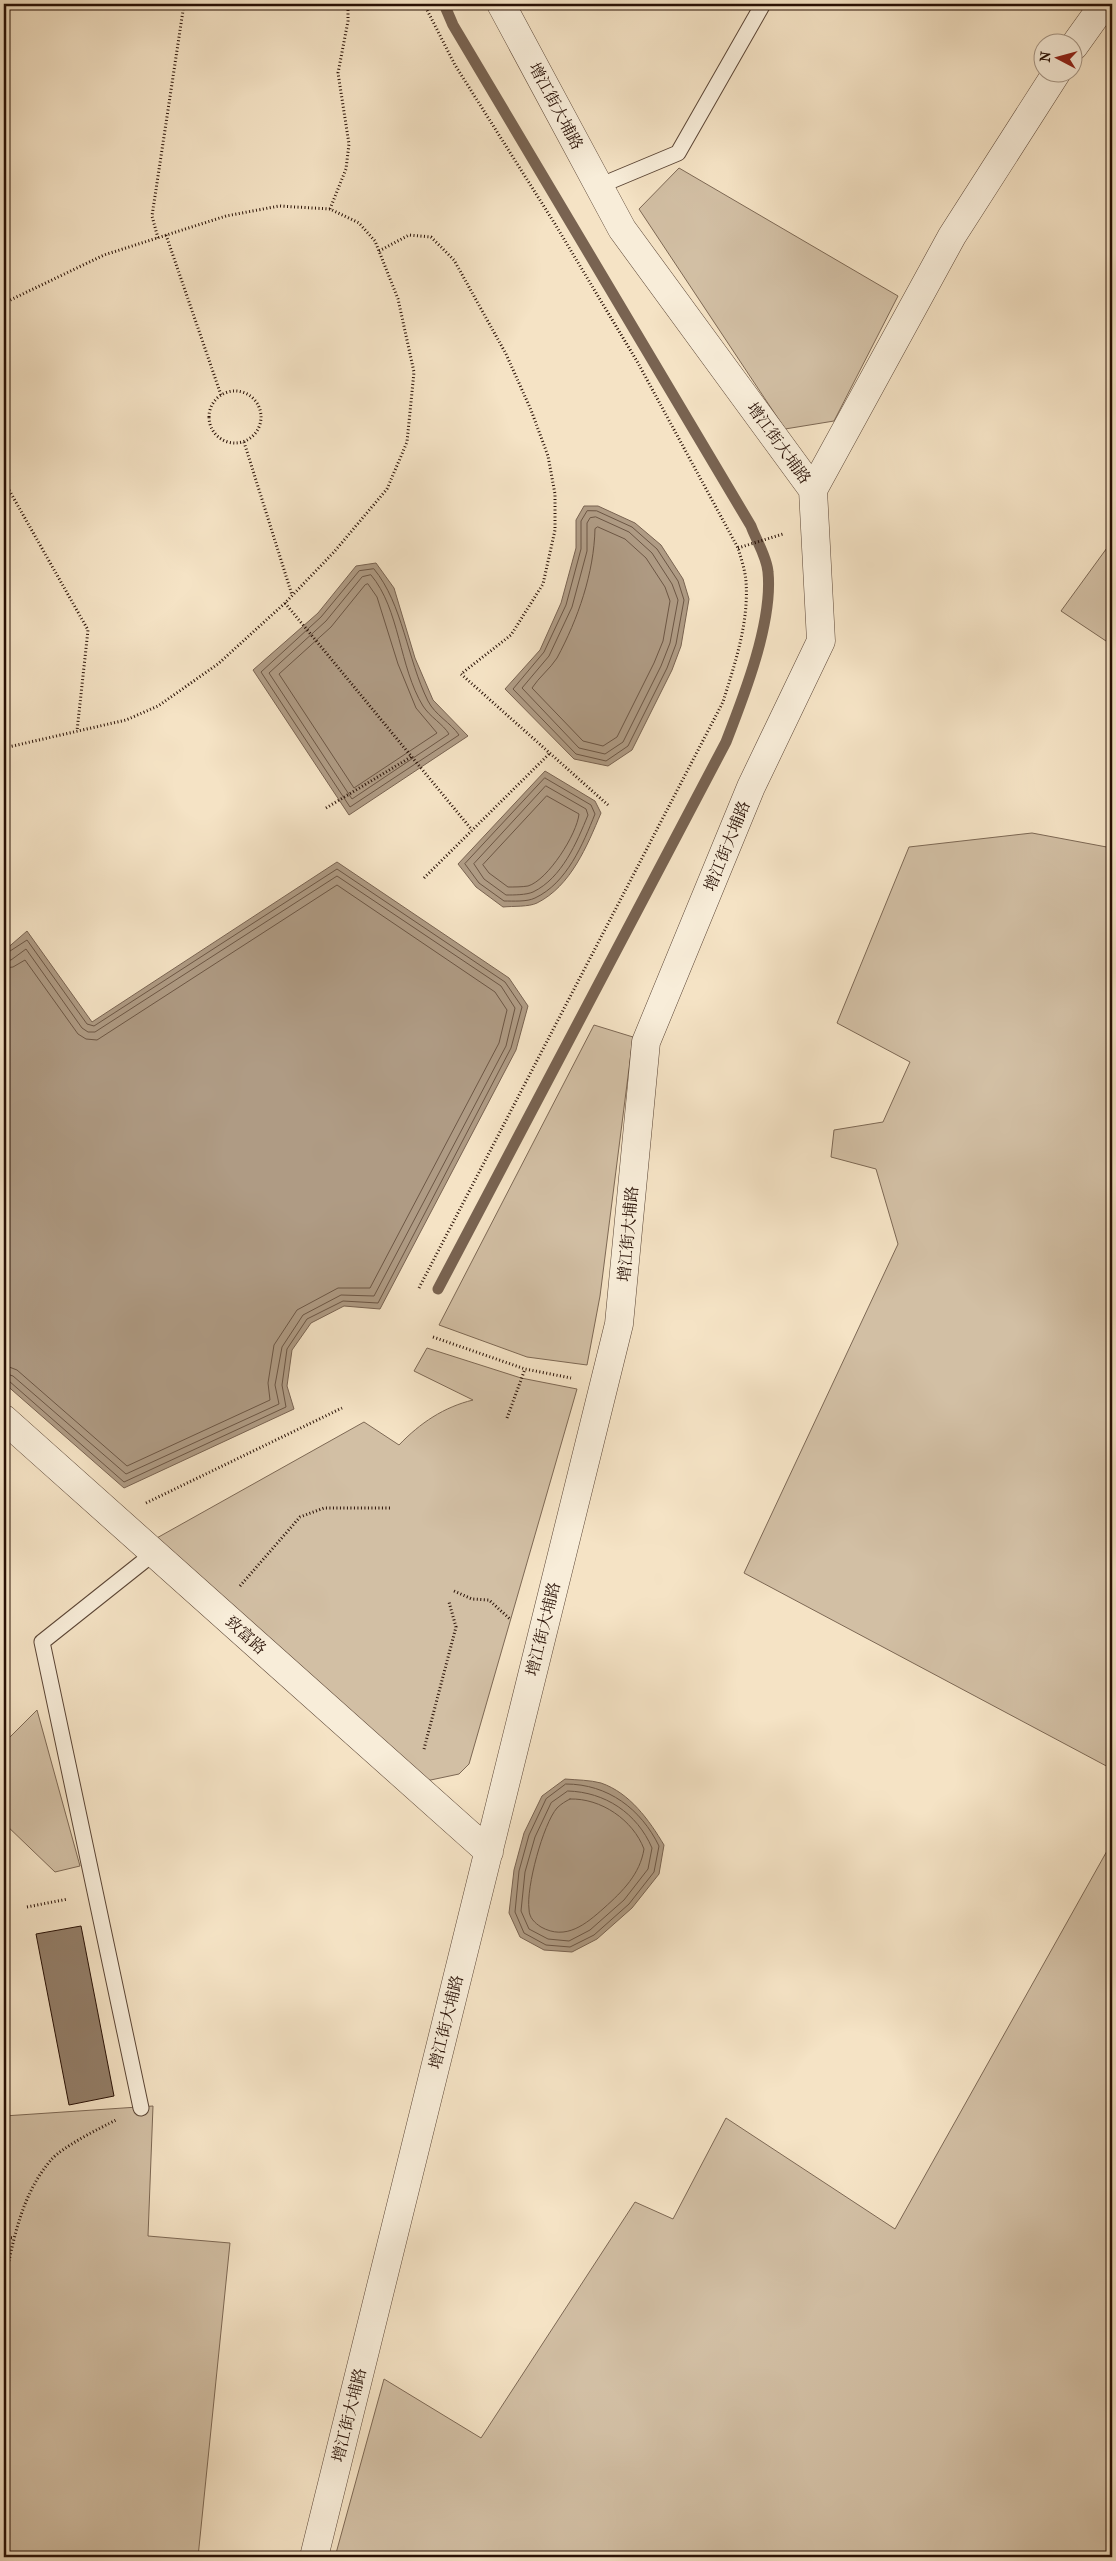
<svg xmlns="http://www.w3.org/2000/svg" width="1116" height="2561" viewBox="0 0 1116 2561" font-family="'IM FELL French Canon','Noto Serif SC',serif">
  <rect width="100%" height="100%" fill="#f5e3c5"/>
  <filter id="stains"><feTurbulence type="fractalNoise" baseFrequency=".004" numOctaves="4"/><feColorMatrix values="0 0 0 0 .2 0 0 0 0 .09 0 0 0 0 .02 0 0 0 .5 -.17"/></filter>
  <radialGradient id="worn" r=".72"><stop offset=".6" stop-color="#630" stop-opacity="0"/><stop offset="1" stop-color="#630" stop-opacity=".3"/></radialGradient>
  <path fill="#d2bfa4" stroke="#7d6854" d="M679,168L898,296L834,421L785,429L639,209Z
    M1112,541V645L1061,611Z
    M1032,833L1112,848V1769L744,1573L898,1244L876,1169L831,1157L834,1130L883,1122L910,1062L837,1023L909,847Z
    M594,1025L633,1037L600,1296L587,1365L527,1357L439,1325Z
    M427,1348L521,1378L577,1389L469,1764L459,1774L426,1781L155,1539L364,1422L399,1445C420,1423 444,1407 473,1400L414,1371Z
    M37,1710L80,1866L55,1872L4,1823V1743Z
    M1112,1842V2557H335L384,2379L481,2438L635,2202L673,2219L726,2118L895,2229Z
    M153,2106L148,2236L230,2243L198,2557H4V2116Z"/>
  <path fill="#af9b84" stroke="#796351" d="M584,506H598L635,523L661,545L683,579L689,599L681,646L672,670L632,750L608,766L574,759L505,689L540,650L561,603L576,548V520Z
    M376,563L394,588L415,658L433,700L468,736L349,815L253,670L318,613L356,566Z
    M545,771L595,801L601,813C587,846 571,886 537,903C529,907 513,906 503,907L476,887L458,864Z
    M337,862L509,978L528,1006L516,1050L380,1309L344,1306L311,1323L292,1350L287,1386L294,1409L124,1488L4,1383V951L27,931L92,1022Z
    M565,1779C577,1780 590,1780 601,1783C630,1793 649,1820 664,1845L659,1874L632,1908L597,1939L572,1952L544,1950L520,1937L509,1913L514,1870L524,1833L542,1796Z"/>
  <g fill="none" stroke-linecap="round" stroke-linejoin="round">
    <path stroke="#6c5644" stroke-width="1" d="M597,511L632,527L657,549L678,581L684,600L676,644L667,668L628,746L606,761L576,754L513,689L544,652L566,605L581,549V521L587,511Z
      M596,517L629,532L652,553L672,584L678,600L670,643L661,666L623,742L605,754L579,748L522,688L549,656L572,607L587,551V523L590,518Z
      M598,527L625,539L646,558L665,587L670,601L663,641L654,663L617,737L603,746L583,741L532,688C539,677 550,669 557,658C578,619 594,573 595,529Z
      M374,569C403,604 407,659 428,701C435,715 451,723 459,735L350,807L261,672L321,617L359,571Z
      M371,575C400,609 399,667 423,706C430,717 443,724 449,734L352,799L269,673L326,621L362,577Z
      M368,584L377,597L398,664L416,708L437,733L354,788L279,674L331,627L365,585Z
      M545,778L591,805L595,814C583,844 567,883 535,898C527,902 513,901 504,901L479,883L465,864Z
      M546,786L586,809L588,815C577,842 562,878 533,892C526,895 514,895 506,895L484,879L474,864Z
      M547,796L579,814C577,834 548,880 528,886C522,887 514,887 508,887L489,873L483,865Z
      M4,955L27,940L87,1024L94,1026L337,869L505,982L522,1007L511,1048L378,1303L343,1301L307,1319L287,1349L282,1385L286,1407L124,1482L9,1381L4,1379
      M4,961L11,960L26,949L82,1028L88,1032H95L337,876L501,986L515,1008L506,1046L374,1296L341,1295L303,1315L282,1347L275,1385L279,1404L126,1474L13,1376L4,1373
      M4,968L13,967L25,960L78,1034L86,1039L97,1040L337,885L495,992L507,1010L499,1043L370,1288H338L297,1310L274,1345L268,1383L270,1400L127,1466L17,1370L4,1365
      M566,1784C608,1784 641,1809 659,1846L654,1872L629,1904L594,1935L570,1947L546,1945L524,1933L515,1912L519,1871L529,1835L546,1799Z
      M568,1791C605,1792 637,1813 652,1848L648,1869L624,1900L590,1930L569,1941L548,1939L529,1929L521,1911L525,1872L535,1837L551,1803Z
      M570,1799C601,1798 633,1820 644,1849C640,1874 623,1891 604,1908C586,1924 566,1941 541,1927C535,1923 529,1918 529,1909C526,1888 543,1824 557,1808C561,1804 566,1801 570,1799Z"/>
    <path stroke="#796351" stroke-width="11" d="M438,1289L726,742C744,696 773,622 768,572C767,557 756,540 751,526L453,25L444,4"/>
  </g>
  <path fill="#937e69" stroke="#281005" d="M81,1926L114,2096L69,2105L36,1934Z"/>
  <g fill="none" stroke-linecap="round" stroke-linejoin="round">
    <g stroke="#5b4535" stroke-width="17">
      <path id="service" d="M599,186L678,153L763,4
        M141,2108L42,1642L154,1553"/>
    </g>
    <g stroke="#5b4535" stroke-width="29">
      <path id="minor" d="M1074,46L1104,4
        M813,490L952,236L1057,72
        M4,1419L489,1852
        M314,2557L619,1324L646,1042L751,787L821,641L813,490L622,229L501,4"/>
    </g>
    <path stroke="#281005" stroke-width="3" stroke-dasharray="1 2.5" stroke-linecap="butt" d="M330,209L346,169L349,144L338,73L348,21V4
      M166,235L221,395
      M158,238L152,216L184,4
      M379,251L409,235L431,237L454,260L506,354L531,410L548,456L555,494V530L543,584L511,635L461,674L608,805
      M4,303L104,255L226,216L279,206L330,209L359,223L375,241L398,299L414,372L407,442L387,489L334,552L285,603L218,664L158,706L126,720L4,748
      M209 417a26 26 0 1 1 52 0a26 26 0 1 1-52 0Z
      M244,442L292,595
      M4,481L88,630L77,731
      M738,548L783,534
      M285,603L472,830
      M326,808L411,757
      M424,878L550,753
      M419,1288L723,702C735,663 749,623 746,581C745,570 741,558 738,548L638,363L555,224L455,65L424,4
      M433,1337L525,1369L571,1378
      M507,1418L525,1369
      M146,1503L342,1408
      M240,1586L300,1517L324,1508H391
      M454,1591L472,1599L489,1600L511,1620
      M424,1749L456,1627L449,1602
      M27,1907L68,1899
      M4,2237L14,2238
      M4,2285C13,2241 21,2195 51,2160C62,2147 100,2128 116,2120"/>
    <use href="#service" stroke="#f8edd9" stroke-width="15"/>
    <use href="#minor" stroke="#f8edd9" stroke-width="28"/>
  </g>
  <g text-anchor="middle" dominant-baseline="central" stroke-width="4" stroke-linejoin="round" paint-order="stroke">
    <g font-size="16" fill="#281005" stroke="#f8edd9">
      <text transform="translate(556 106) rotate(62)">增江街大埔路</text>
      <text transform="translate(779 443) rotate(54)">增江街大埔路</text>
      <text transform="translate(727 846) rotate(-68)">增江街大埔路</text>
      <text transform="translate(628 1234) rotate(-85)">增江街大埔路</text>
      <text transform="translate(543 1629) rotate(-76)">增江街大埔路</text>
      <text transform="translate(246 1635) rotate(42)">致富路</text>
      <text transform="translate(446 2022) rotate(-76)">增江街大埔路</text>
      <text transform="translate(349 2415) rotate(-76)">增江街大埔路</text>
    </g>
  </g>
  <rect width="1116" height="2561" fill="none" stroke="#f5e3c5" stroke-width="20"/>
  <rect x="5" y="5" width="1106" height="2551" fill="none" stroke="#281005" stroke-width="2.5"/>
  <rect x="10" y="10" width="1096" height="2541" fill="none" stroke="#281005"/>
  <g transform="translate(1058 58) rotate(276)"><circle r="24" fill="#f8edd9" stroke="#a59584"/>
  <path d="M0-4L9 19L0 12L-9 19Z" fill="#8f2418"/>
  <text y="-8" font-size="14" font-weight="bold" text-anchor="middle" fill="#281005">N</text>
  </g>
  <rect width="100%" height="100%" filter="url(#stains)"/>
  <rect width="100%" height="100%" fill="url(#worn)"/>
</svg>
